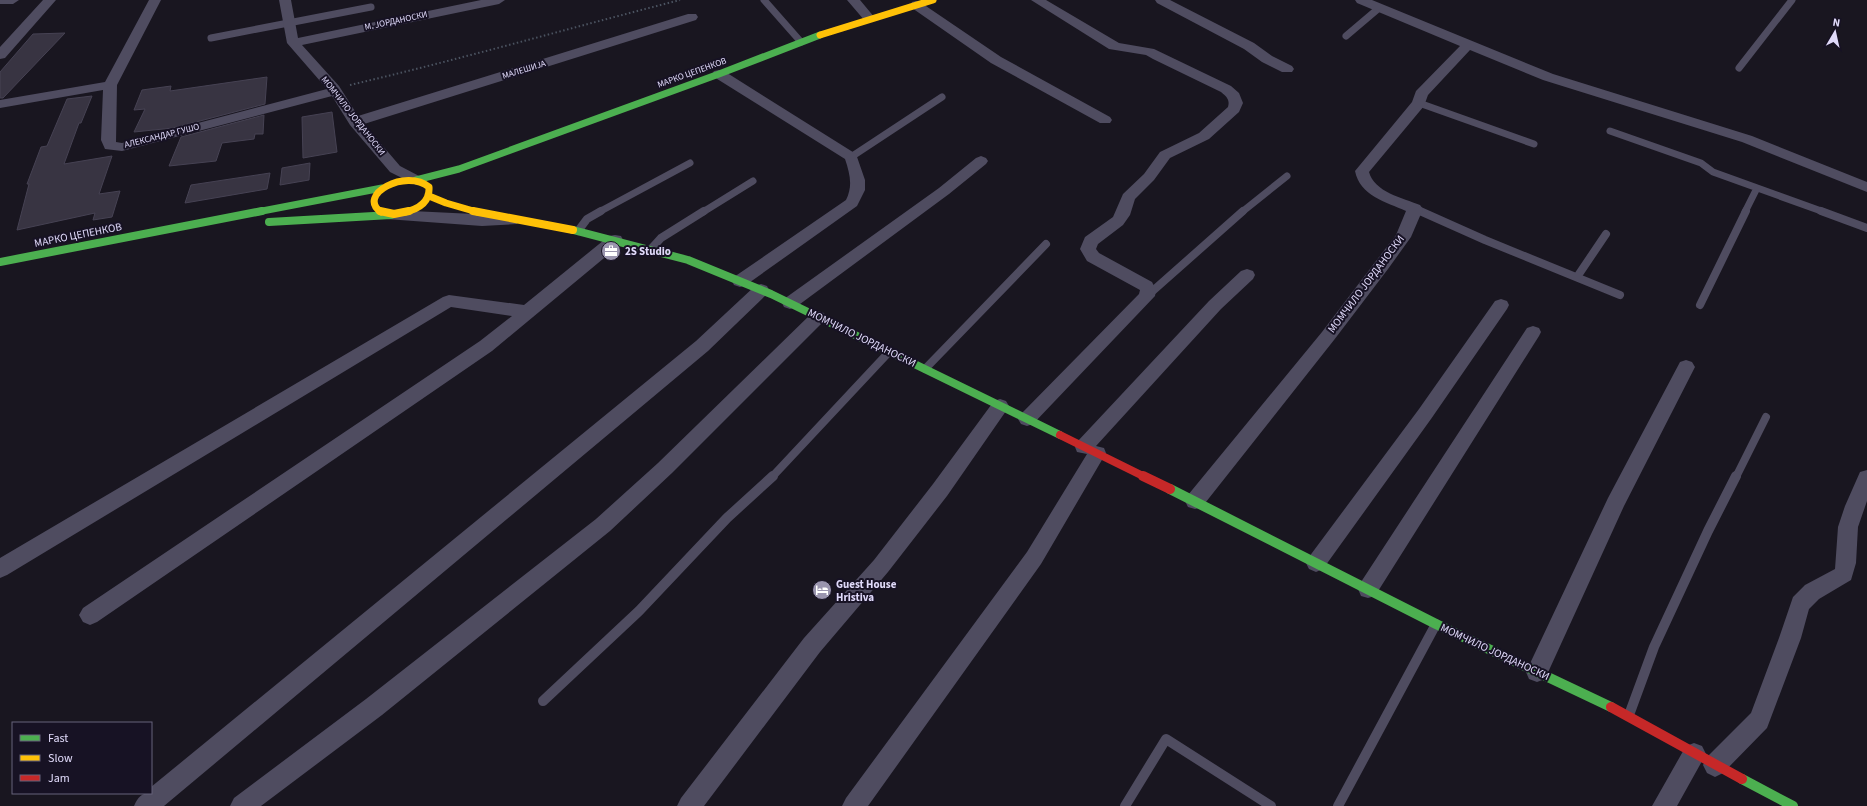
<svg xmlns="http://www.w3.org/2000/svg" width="1867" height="806" viewBox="0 0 1867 806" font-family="'Source Sans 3',sans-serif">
  <rect width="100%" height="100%" fill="#191620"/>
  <path fill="#383442" stroke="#464253" d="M65,33L3,98H0V72L33,34Z
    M267,77L265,104L173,128L134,132L145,109L134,110L142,90L171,86L170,91Z
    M92,96L81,123H79L64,164L112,156L99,194L120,191L112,217L93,220L95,213L17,230L29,184H27L41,147L47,146L67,99Z
    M332,112L337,152L303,158L302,117Z
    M264,115L263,134H255L254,139L222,143L216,161L169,166L181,137Z
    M310,163L309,180L280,185L282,168Z
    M270,173L267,189L185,203L191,185Z"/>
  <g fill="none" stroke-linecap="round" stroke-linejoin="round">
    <path stroke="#4b5360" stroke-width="2" stroke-dasharray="1.5 2.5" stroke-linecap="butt" d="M350,85C461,59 570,28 680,0"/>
    <path stroke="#4f4c60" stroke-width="7" d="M764,0L801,42
      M1346,36L1379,8
      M211,38L371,7
      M1739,68L1792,0
      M1419,103L1534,144
      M1610,131L1701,163L1713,172L1824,212
      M851,157L942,97
      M1415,209L1422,212
      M599,212L690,163
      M703,212L753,181
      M1242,212L1287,176
      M1745,212L1757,188"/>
    <path stroke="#4f4c60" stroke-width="8" d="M1420,211L1485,240L1620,295
      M1821,211L1867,228
      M578,231L587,219L601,211
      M651,249L661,238L704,211
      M1577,277L1606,234
      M1147,296L1243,211
      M1700,305L1746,211
      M925,369L1046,244
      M772,477L889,352
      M1736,477L1766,417"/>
    <path stroke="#4f4c60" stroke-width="10" d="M543,701L639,611L727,518L773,476
      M1629,715L1654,647L1708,531L1736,476
      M1125,806L1166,739L1271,806
      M1338,806L1436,624"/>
    <path fill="#4f4c60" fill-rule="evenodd" d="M0,0H19L13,4H0Z
      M43,0H56L5,58L0,59V47Z
      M149,0H161L117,85L116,142L122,143L327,89L287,43L279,0H291L298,38L481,0H505L499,4L302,45L339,86L358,116L688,14H696L698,17L696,20L364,124L400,166L421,177L423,180L421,183L416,185L390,172L350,125L332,96L122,151L105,149L101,140L103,90L0,108V100L105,82Z
      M847,0H860L875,18L873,21H865Z
      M1031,0H1046L1119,43L1154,49L1231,86L1239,93L1243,103L1239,112L1209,139L1170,158L1154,180L1135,199L1130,215L1123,225L1098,244L1096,249L1099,253L1152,282L1156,290L1155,296L1033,424L1027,426L1021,424L1018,419L1021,414L1139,294L1140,290L1087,261L1080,249L1085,237L1113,217L1123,194L1144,174L1160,152L1199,133L1228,107C1230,100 1227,97 1221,92L1153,59L1146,55L1109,49Z
      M1155,0H1170L1254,43L1272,56L1292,66L1294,69L1292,72H1282L1262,62L1244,49L1157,3Z
      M1355,0H1372L1553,74L1752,136L1867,182V192L1742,142L1543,80L1470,50L1428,95L1424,106L1369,172C1374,192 1403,198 1420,205L1423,209L1411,237L1388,269L1334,340L1202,507L1195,509L1188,507L1185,501L1188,495L1322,332L1376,261L1396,235L1406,211C1386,202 1360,196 1355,171L1412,102L1416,91L1460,46L1357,3Z
      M916,1L920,2L1001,57L1110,117L1112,120L1110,123H1100L991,63L912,8L910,5L912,2Z
      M719,70L724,71L856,154L865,180V190L857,206L746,285L740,287L734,285L732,281L734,277L846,200C853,186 850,174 845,159L714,77L712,74L714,71Z
      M981,156L986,158L988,161L986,164L949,194L796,307L790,309L784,307L782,303L784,299L939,188L976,158Z
      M391,210L517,216L520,220L517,224L482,226L386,219L383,215L386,211Z
      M615,235L621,236L623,240L621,244L492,351L97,622L90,625L83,622L79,615L83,608L480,341L512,316L451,307L7,575L0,578V558L443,297L449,295L524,305L609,236Z
      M1247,269L1253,271L1255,275L1253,279L1221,309L1096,446L1104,448L1106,453L1041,564L868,806H842L846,798L1027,552L1087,454L1077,452L1075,447L1077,442L1209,301L1241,271Z
      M761,284L767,286L769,290L767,294L708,351L164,806H134C138,797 141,793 151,793V787L696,341L755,286Z
      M1501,299L1507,301L1509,305L1507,309L1431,419L1323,569L1316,572L1309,569L1306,563L1309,557L1419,409L1495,301Z
      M818,311L824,313L826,317L824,321L672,473L610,531L382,715L261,806H230L234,798L366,699L596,519L658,463L812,313Z
      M1533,326L1539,328L1541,332L1539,336L1375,596L1368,598L1361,596L1358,589L1361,582L1527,328Z
      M1686,360L1692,362L1695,367L1624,506L1545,679L1537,682L1529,679L1526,672L1608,498L1680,362Z
      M1000,399L1006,401L1009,406L1006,411L947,496L888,572L820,652L704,806H677L681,798L804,638L874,560L933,484L994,401Z
      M1867,470V501L1858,527L1856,563L1851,580L1819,599L1809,609L1801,638L1767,728L1723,773L1715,777L1707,773L1703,765L1707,757L1751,713L1779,638L1793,597L1805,585L1835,569L1838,527L1845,506L1860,472Z
      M1694,743L1702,746L1706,754L1677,806H1652L1686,746Z"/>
    <path stroke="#4caf50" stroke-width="7" d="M416,180L459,169L719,74L820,35
      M257,212L382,188"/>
    <path stroke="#4caf50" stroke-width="8" d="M269,222L391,215
      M573,230L688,260L771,294L1060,435
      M0,262L262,211"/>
    <path stroke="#4caf50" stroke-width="10" d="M1170,489L1436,624L1611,707
      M1742,779L1793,806"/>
    <path stroke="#ffc107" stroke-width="7" d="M820,35L933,0
      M429,196L446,203L477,212
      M381,212C356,195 406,168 429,187C430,202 418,209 405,212"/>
    <path stroke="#ffc107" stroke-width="8" d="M380,211L394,214L409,211
      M473,211L573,230"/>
    <path stroke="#c62828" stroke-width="8" d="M1060,435L1145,477"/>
    <path stroke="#c62828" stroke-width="10" d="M1143,476L1170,489
      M1611,707L1742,779"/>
  </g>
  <defs>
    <g id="office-disc" transform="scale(1)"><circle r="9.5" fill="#9a95ae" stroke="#171224"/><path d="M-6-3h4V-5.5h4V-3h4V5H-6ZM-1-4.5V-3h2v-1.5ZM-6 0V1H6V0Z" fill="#fff"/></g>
    <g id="hotel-disc" transform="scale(1)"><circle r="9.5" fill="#9a95ae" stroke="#171224"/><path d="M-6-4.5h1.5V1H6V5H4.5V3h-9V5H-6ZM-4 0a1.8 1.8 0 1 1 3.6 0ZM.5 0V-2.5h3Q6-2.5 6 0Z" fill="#fff"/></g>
  </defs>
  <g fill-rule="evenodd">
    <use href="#office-disc" x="611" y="251"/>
    <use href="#hotel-disc" x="822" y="590"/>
  </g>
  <g text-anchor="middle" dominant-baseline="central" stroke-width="4" stroke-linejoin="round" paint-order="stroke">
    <g font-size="9" fill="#e0dafa" stroke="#171224">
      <text transform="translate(396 21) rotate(-12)">М. ЈОРДАНОСКИ</text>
      <text transform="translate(524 70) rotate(-17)">МАЛЕШИЈА</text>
      <text transform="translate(692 73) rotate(-20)">МАРКО ЦЕПЕНКОВ</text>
      <text transform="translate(353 116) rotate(52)">МОМЧИЛО ЈОРДАНОСКИ</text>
      <text transform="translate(162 136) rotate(-14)">АЛЕКСАНДАР ГУШО</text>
    </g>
    <g font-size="11" fill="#e0dafa" stroke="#171224">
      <text transform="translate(78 235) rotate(-11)">МАРКО ЦЕПЕНКОВ</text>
      <text transform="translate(1366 284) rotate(-53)">МОМЧИЛО ЈОРДАНОСКИ</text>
      <text transform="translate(862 338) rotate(26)">МОМЧИЛО ЈОРДАНОСКИ</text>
      <text transform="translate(1495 652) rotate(25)">МОМЧИЛО ЈОРДАНОСКИ</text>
    </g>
    <g font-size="11" font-weight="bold" fill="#e0dafa" stroke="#171224" text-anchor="start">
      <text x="625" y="251">2S Studio</text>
      <text x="836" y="584">Guest House<tspan x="836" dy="13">Hristiva</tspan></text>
    </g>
  </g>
  <rect x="12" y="722" width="140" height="72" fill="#171224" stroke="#67627a"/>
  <rect x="20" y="735" width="20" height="6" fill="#4caf50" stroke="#67627a"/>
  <text x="48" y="742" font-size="12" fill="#e0dafa">Fast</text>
  <rect x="20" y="755" width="20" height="6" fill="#ffc107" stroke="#67627a"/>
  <text x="48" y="762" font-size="12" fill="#e0dafa">Slow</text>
  <rect x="20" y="775" width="20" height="6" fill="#c62828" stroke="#67627a"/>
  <text x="48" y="782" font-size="12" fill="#e0dafa">Jam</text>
  <g transform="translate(1835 32) rotate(9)" stroke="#171224" stroke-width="3" paint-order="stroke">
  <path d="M0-3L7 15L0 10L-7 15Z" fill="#e0dafa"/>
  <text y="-6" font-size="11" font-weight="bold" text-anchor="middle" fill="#e0dafa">N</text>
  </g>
</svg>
